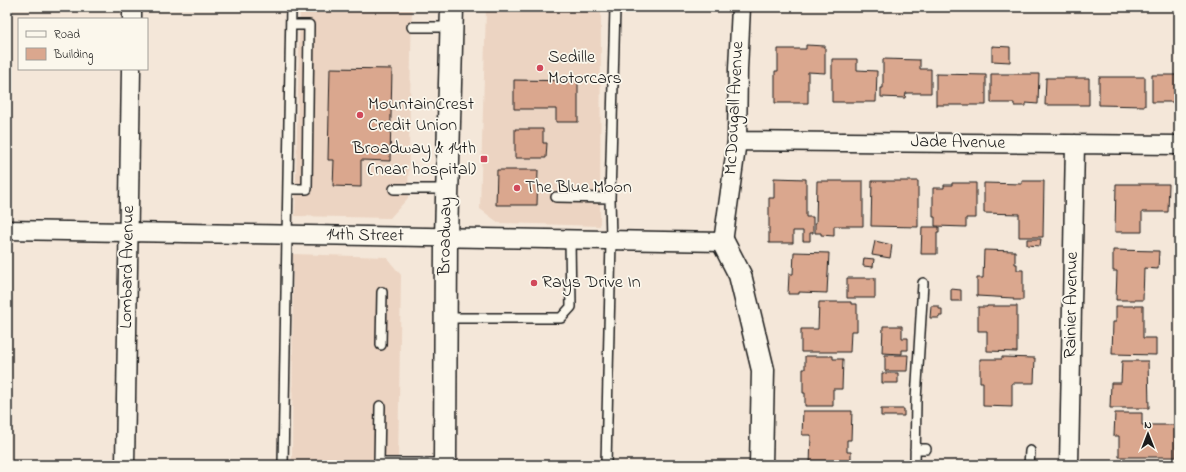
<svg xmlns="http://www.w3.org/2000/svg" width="1186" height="472" viewBox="0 0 1186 472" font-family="'Indie Flower',sans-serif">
  <rect width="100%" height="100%" fill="#f4e7d9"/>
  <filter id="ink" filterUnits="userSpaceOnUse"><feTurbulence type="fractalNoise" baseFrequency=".025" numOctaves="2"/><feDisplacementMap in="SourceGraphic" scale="8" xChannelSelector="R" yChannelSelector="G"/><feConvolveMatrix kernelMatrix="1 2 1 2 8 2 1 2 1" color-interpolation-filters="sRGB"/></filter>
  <g filter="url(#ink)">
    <path fill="#ecd4c2" d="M300,7H412L408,198L390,218L295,216Z
      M486,9L601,11L600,226L499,223L480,209Z
      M293,254L386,257L401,275L398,465H292Z"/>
    <path fill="#daa78e" stroke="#1c1c1c" d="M806,45L825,46V73L808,72V103H775V71H778V49H806Z
      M992,46L1010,47V62L992,61Z
      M832,59H857V70L877,71L876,102H832Z
      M883,59L920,60V69H931V93H906L905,98L881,97V88H883Z
      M330,68L392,69L390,161L361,160V187L333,186L334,160H328Z
      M936,74L986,75V105H936Z
      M991,74H1039L1038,104L1026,103V106H1014V103H991Z
      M1152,75H1179V104L1173,103V102H1152Z
      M1099,77H1145V106L1099,105Z
      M1046,78H1089V105H1045Z
      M514,80L578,81V122H556V109H514Z
      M515,129H543V143H547L546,158H515Z
      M497,170H538L537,205H496Z
      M774,178L806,179V217H813V233H810V241H803V231H793V243H769V198H774Z
      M817,181H863V226H834V236L821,235V233H815V223H816Z
      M872,181H918V227L871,226Z
      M1022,181H1044L1043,237H1019V214L984,213V183L1022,184Z
      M952,183H976V218H966V227L935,226V217H933V188H944V185H952Z
      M1116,184H1169L1168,212H1142V232H1115Z
      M1179,184V236H1178Z
      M922,227H939V232H937V254H921Z
      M1027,239H1041L1040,246L1027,245Z
      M875,241L892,245L890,258L872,255Z
      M984,250L1015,251V264H1017V270H1023V300H1013V298L977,296V278H983Z
      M1113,250L1159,251L1158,269L1144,268L1143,300H1116L1117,271H1113Z
      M794,252L829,253L827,293L799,292V294H788L789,274H793Z
      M864,258L874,259L873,267L863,266Z
      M847,278H875V298H847Z
      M951,289L961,290V301H951Z
      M819,302H851V304H857V331H851L850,352H801V329H818Z
      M931,306H939V309H942V316H939V318H930Z
      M987,306H1017V352L987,351V331H978V307H987Z
      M1116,306H1143V338H1156V355L1112,354L1113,322H1116Z
      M883,326H902V338H908V350H902V354L882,353Z
      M885,355H908L907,371H885Z
      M805,356H833V359H843L842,389H833V406H805V393H803V369H805Z
      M1002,357L1035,358L1034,383H1012V407L983,406V382H980V359H1002Z
      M1122,361H1148L1149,408H1110L1111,383H1121Z
      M882,373H898V383H882Z
      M881,409H904V416H881Z
      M803,411H852L851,440H847V452H851V465H810L811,435H802Z
      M1115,413H1142V425H1176V457H1119V436H1114Z
      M1124,463H1168V465H1124Z"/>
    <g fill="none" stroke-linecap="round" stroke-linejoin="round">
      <g stroke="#1c1c1c" stroke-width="12">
        <path id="lane" d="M412,27H451
          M288,189H307L309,25H291
          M394,189H447
          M556,197L610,198
          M445,318H561L571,307L570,239
          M381,345L382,292
          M380,406L379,463H445
          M915,449H926
          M283,465L291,7
          M606,465L611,240L610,198L615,7
          M915,465L916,400L923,283
          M1029,465L1030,451"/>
      </g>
      <g stroke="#1c1c1c" stroke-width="21">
        <path id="street" d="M132,19V7
          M737,141L1179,145
          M7,230L723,242L737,141L738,69L741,7
          M125,465L131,69
          M1069,465L1075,144"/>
      </g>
      <g stroke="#1c1c1c" stroke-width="25">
        <path id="secondary" d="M723,242L740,275L763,370L761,465"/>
      </g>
      <g stroke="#1c1c1c" stroke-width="25">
        <path id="primary" d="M445,465L446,237L452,7"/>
      </g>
      <use href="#lane" stroke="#fbf7ec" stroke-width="9"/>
      <use href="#street" stroke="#fbf7ec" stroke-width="18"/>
      <use href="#secondary" stroke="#fbf7ec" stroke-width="22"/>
      <use href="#primary" stroke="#fbf7ec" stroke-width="22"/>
    </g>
  </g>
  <g fill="#d1495b" stroke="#fbf7ec" stroke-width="1.5">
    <circle cx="540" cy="68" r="4"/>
    <circle cx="360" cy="115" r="4"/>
    <rect x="480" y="155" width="8" height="8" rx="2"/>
    <circle cx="517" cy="188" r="4"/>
    <circle cx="534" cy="283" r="4"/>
  </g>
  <g text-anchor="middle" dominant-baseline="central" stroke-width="3.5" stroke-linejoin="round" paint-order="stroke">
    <g font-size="18" fill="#1c1c1c" stroke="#fbf7ec" text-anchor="start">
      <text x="548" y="58">Sedille<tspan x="548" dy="21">Motorcars</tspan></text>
      <text x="368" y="105">MountainCrest<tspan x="368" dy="21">Credit Union</tspan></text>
      <text x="476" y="149" text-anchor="end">Broadway &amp; 14th<tspan x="476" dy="21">(near hospital)</tspan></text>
      <text x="525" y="188">The Blue Moon</text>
      <text x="542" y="283">Rays Drive In</text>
    </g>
    <g font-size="18" fill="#1c1c1c" stroke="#fbf7ec">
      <text transform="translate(735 108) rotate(-87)">McDougall Avenue</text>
      <text transform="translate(958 143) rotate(1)">Jade Avenue</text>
      <text transform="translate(365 236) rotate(1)">14th Street</text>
      <text transform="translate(446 236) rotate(-89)">Broadway</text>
      <text transform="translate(128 267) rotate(-89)">Lombard Avenue</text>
      <text transform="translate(1072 305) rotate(-89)">Rainier Avenue</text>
    </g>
  </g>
  <rect width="1186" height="472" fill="none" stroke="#fbf7ec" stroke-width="24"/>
  <rect x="12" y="12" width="1162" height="448" fill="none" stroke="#1c1c1c" stroke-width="1.5" filter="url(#ink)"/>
  <rect x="18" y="18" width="130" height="52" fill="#fbf7ec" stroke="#a29f99"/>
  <rect x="26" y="31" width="20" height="6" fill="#fbf7ec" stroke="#a29f99"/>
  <text x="54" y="38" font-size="12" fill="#1c1c1c">Road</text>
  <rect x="26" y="48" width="20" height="12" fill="#daa78e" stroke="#a29f99"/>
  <text x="54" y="58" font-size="12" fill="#1c1c1c">Building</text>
  <g transform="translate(1148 434)" stroke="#fbf7ec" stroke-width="3" paint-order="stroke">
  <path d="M0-3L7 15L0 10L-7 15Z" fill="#1c1c1c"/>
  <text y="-6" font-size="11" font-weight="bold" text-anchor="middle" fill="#1c1c1c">N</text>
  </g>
</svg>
